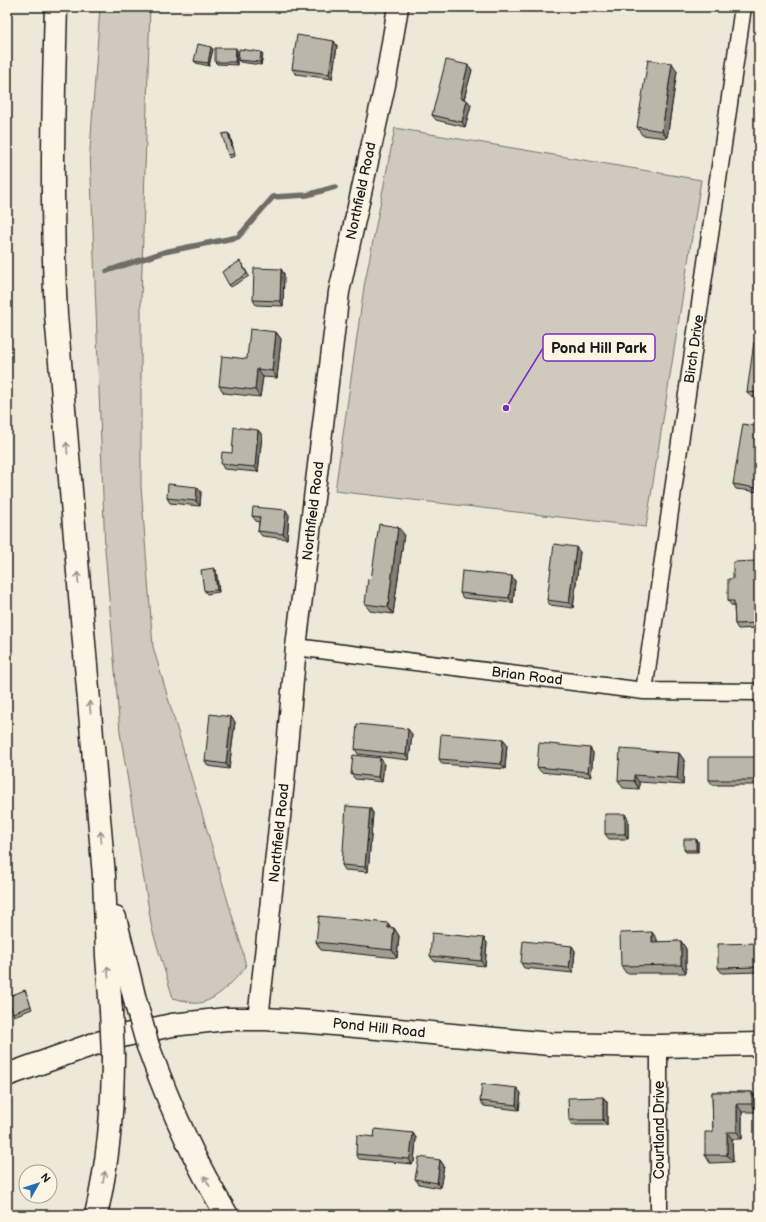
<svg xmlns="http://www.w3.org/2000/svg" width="766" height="1222" viewBox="0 0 766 1222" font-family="'Balsamiq Sans',sans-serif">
  <rect width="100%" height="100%" fill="#eee8d9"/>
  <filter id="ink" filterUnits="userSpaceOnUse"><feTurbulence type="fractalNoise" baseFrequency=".025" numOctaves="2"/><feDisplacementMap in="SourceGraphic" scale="8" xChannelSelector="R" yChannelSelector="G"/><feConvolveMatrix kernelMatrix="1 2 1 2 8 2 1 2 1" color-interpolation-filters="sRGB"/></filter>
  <g filter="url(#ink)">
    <path fill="#cfcabd" stroke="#76736c" d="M100,7H150L141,300V486L153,647L242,949L246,967C233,981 213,1006 192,1003C186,1002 179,999 173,998L152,929L120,732L105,549L90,150Z
      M395,128L701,180L646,527L335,491L364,287Z"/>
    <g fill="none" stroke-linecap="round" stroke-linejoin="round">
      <path stroke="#6f6c67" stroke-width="5.5" d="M107,271L164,252L238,237L273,197L307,195L335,187"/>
      <g stroke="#1c1c1c" stroke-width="19">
        <path id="minor" d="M296,647L644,691L759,692
          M644,691L743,7
          M659,1046V1215"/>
      </g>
      <g stroke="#1c1c1c" stroke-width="23">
        <path id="tertiary" d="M258,1019L284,781L296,647L339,292L385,85L398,7"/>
      </g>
      <g stroke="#1c1c1c" stroke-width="25">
        <path id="secondary" d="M7,1075L91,1045L126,1035L172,1025L226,1019H265L312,1022L550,1044L659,1046L759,1044"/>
      </g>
      <g stroke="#1c1c1c" stroke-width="25">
        <path id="motorway" d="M56,7C53,110 51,212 56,315L104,876L107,956L111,1011
          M115,918L136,1004
          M148,1046C169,1104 194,1162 227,1215
          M96,1215C108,1163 113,1110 113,1056"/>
      </g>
      <use href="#minor" stroke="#fcf5e5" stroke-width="16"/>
      <use href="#tertiary" stroke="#fcf5e5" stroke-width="20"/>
      <use href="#secondary" stroke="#fcf5e5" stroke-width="22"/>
      <use href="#motorway" stroke="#fcf5e5" stroke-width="22"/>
      <g stroke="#1c1c1c" stroke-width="25" stroke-linecap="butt">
        <path id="motorway-bridge" d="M136,1004L148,1046
          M111,1011L113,1056"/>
      </g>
      <use href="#motorway-bridge" stroke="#fcf5e5" stroke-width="22"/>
    </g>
    <path fill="#a09d92" stroke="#1c1c1c" d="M334,41L337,46L332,79L296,74L292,69Z
      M211,47L213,49L209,66L196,63L194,61Z
      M236,48L237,51V65L217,64L215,62Z
      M263,54L261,65L240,62L238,60Z
      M468,65L472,70L464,99L467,100L471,105L465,127L436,120L432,115Z
      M677,71L667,138L642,135L637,127Z
      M230,135L235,156L229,158L228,155Z
      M242,264L249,276L231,287L229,285Z
      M281,269L284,274L283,306L256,305L253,300Z
      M276,332L281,339L277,378L263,377L260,397L224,393L219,386Z
      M759,343V398L751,397L747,392Z
      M759,427V492L736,489L733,484Z
      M258,430L262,435L258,472L224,469L221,464Z
      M201,492L200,506L170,503L167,498Z
      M289,515L287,539L262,536L258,531L259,522L256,521L252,516Z
      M404,534L393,614L370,611L365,604L371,580Z
      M580,552L573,608L550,605L547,600Z
      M756,561L759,566V628L738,629L735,624L734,606H732L728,601L733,579Z
      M216,570L219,592L207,594L204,590Z
      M512,576L515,581L513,603L463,598L460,593Z
      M231,717L235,722L229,769L208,766L205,761Z
      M412,734L409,760L358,754L355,749Z
      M503,739L507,744L505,769L442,764L439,759Z
      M590,748L593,753L591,777L541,772L537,767Z
      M679,753L684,760L683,785L639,782V789L623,788L618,780Z
      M759,757V785H713L709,780Z
      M380,758L384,763L382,782L355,779L351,774Z
      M370,808L373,813L368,872L345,870L342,865Z
      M628,819V839H609L605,834Z
      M696,839L698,841V852H686L684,850Z
      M392,928H394L399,936L397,958L321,950L316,942Z
      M484,938L487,943L485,966L434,961L430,956Z
      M657,939V942L681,941L686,949V973H626L621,966Z
      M759,943V972L722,973L718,968Z
      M572,946L575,951L573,973L524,968L521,963Z
      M25,990L26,993L32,1009L14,1016L13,1013Z
      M712,1092H752L757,1099V1112H742V1139H732L733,1162L710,1163L705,1155L713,1132Z
      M521,1093L519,1110L484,1106L480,1101Z
      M603,1097L607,1102V1125H572L569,1120Z
      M413,1133L416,1138L414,1162L412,1164L359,1159L356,1154L374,1137Z
      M440,1160L444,1166L440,1188L419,1184L415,1179Z"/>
    <path fill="#827f77" stroke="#1c1c1c" d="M334,41L337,46L332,79L329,74Z
      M211,47L213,49L209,66L208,63Z
      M236,48L237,51V65L235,62Z
      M261,52L263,54L261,65L260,62Z
      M672,63L677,71L667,138L662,131Z
      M468,65L472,70L463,103L460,98Z
      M467,100L471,105L465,127L462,122Z
      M228,133L230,135L235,156L234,154Z
      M281,269L284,274L283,306L280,301Z
      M276,332L281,339L277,378L272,371Z
      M257,369L263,377L260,397L255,390Z
      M258,430L262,435L258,472L255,467Z
      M759,468V492L756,488Z
      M197,487L201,492L200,506L196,501Z
      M286,510L289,515L287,539L283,534Z
      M398,527L404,534L393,614L388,607Z
      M576,547L580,552L573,608L569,603Z
      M756,561L759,566V624L758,623Z
      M214,568L216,570L219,592L217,590Z
      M512,576L515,581L513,603L509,598Z
      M231,717L235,722L229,769L226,764Z
      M408,729L412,734L409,760L406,755Z
      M503,739L507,744L505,769L501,764Z
      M590,748L593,753L591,777L588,772Z
      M679,753L684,760L683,785L677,778Z
      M380,758L384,763L382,782L378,777Z
      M634,775L639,782V789L634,781Z
      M370,808L373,813L368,872L365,867Z
      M625,814L628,819V839L625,834Z
      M696,839L698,841V852L696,850Z
      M388,923L393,930L388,928Z
      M394,928L399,936L397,958L392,950Z
      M652,932L657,939V949L652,942Z
      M484,938L487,943L485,966L481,961Z
      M681,941L686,949V973L681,965Z
      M572,946L575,951L573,973L569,968Z
      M517,1088L521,1093L519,1110L516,1105Z
      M752,1092L757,1099V1112L752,1104Z
      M603,1097L607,1102V1125L603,1120Z
      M737,1104L742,1112V1139L737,1132Z
      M727,1132L732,1139L733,1162L727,1155Z
      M413,1133L416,1138L414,1162L412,1164L409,1159Z
      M440,1160L444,1166L440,1188L437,1183Z"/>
    <path fill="#bab6aa" stroke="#1c1c1c" d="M297,35L334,41L329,74L292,69Z
      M198,44L211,47L208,63L194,61Z
      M215,48H236L235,62H215Z
      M239,49L261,52L260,62L238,60Z
      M446,60L468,65L460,98L467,100L462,122L432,115Z
      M648,60L672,63L662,131L637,127Z
      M228,133L234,154L228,155L222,134Z
      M240,261L247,274L229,285L222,272Z
      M254,268L281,269L280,301L253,300Z
      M250,329L276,332L272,371L257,369L255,390L219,386L222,356L247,359Z
      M754,342L759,343V393L747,392Z
      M743,424L759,427V468L756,488L733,484Z
      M234,427L258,430L255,467L221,464L222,452L232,453Z
      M168,484L197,487L196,501L167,498Z
      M253,507L286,510L283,534L258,531L260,517L252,516Z
      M379,524L398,527L388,607L365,604L368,579L371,580Z
      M554,544L576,547L569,603L547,600Z
      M756,561L758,623L735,624L734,601H728V579H733V562Z
      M214,568L217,590L206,591L204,590L201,570Z
      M462,571L512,576L509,598L460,593Z
      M210,714L231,717L226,764L205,761Z
      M357,724L408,729L406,755L355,749Z
      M441,734L503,739L501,764L439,759Z
      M539,743L590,748L588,772L537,767Z
      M620,749L679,753L677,778L634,775V781L618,780Z
      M353,755L380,758L378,777L351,774Z
      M709,757H759V780H709Z
      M346,806L370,808L365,867L342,865Z
      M605,814H625V834H605Z
      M684,839H696V850H684Z
      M319,916L388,923V928H394L392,950L316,942Z
      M652,932V942L681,941V965L621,966L620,933Z
      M432,933L484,938L481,961L430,956Z
      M523,941L572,946L569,968L521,963Z
      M759,943V967L718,968V944Z
      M25,990L31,1006L13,1013L7,997Z
      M482,1084L517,1088L516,1105L480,1101Z
      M712,1092H752V1104H737V1132H727V1155H705V1132H713Z
      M603,1097V1120H569L568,1098Z
      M375,1129L413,1133L410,1157L409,1159L356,1154L357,1135L374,1137Z
      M419,1157L440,1160L437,1183L415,1179Z"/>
    <defs><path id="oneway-shaft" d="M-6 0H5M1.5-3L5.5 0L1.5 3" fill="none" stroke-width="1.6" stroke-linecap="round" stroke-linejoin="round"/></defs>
    <g stroke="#97938b">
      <use href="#oneway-shaft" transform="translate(67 448) rotate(-95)"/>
      <use href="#oneway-shaft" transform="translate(78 578) rotate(-95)"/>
      <use href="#oneway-shaft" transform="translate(90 707) rotate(-95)"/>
      <use href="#oneway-shaft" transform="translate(101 837) rotate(-95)"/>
      <use href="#oneway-shaft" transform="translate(108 972) rotate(-95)"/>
      <use href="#oneway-shaft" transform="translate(104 1177) rotate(-80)"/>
      <use href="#oneway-shaft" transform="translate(207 1181) rotate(-118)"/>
    </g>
  </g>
  <g text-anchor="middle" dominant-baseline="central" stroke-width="3" stroke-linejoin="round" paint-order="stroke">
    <g font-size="14" fill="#1c1c1c" stroke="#fcf5e5">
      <text transform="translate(361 191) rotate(-78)">Northfield Road</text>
      <text transform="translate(694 349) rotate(-82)">Birch Drive</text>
      <text transform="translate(313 511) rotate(-83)">Northfield Road</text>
      <text transform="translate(527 676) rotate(7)">Brian Road</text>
      <text transform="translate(279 833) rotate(-84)">Northfield Road</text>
      <text transform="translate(379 1028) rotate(6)">Pond Hill Road</text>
      <text transform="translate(659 1130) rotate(-90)">Courtland Drive</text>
    </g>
  </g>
  <path fill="none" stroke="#7b2cbf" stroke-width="1.5" d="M506 408L543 348"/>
  <circle fill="#7b2cbf" stroke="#fcf5e5" stroke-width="1.5" cx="506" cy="408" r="4"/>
  <rect fill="#fcf5e5" stroke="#7b2cbf" stroke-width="1.5" x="543" y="334" width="112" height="27" rx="4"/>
  <g font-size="15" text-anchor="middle" font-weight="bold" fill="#1c1c1c">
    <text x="599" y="353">Pond Hill Park</text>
  </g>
  <rect width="766" height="1222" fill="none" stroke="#fcf5e5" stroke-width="24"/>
  <rect x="12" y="12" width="742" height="1198" fill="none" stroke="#1c1c1c" stroke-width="1.5" filter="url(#ink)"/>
  <g transform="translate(38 1184) rotate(51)"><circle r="19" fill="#fcf5e5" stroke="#a29e95"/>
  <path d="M0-3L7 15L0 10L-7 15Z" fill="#1f6fb2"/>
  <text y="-6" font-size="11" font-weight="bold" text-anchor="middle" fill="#1c1c1c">N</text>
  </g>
</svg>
